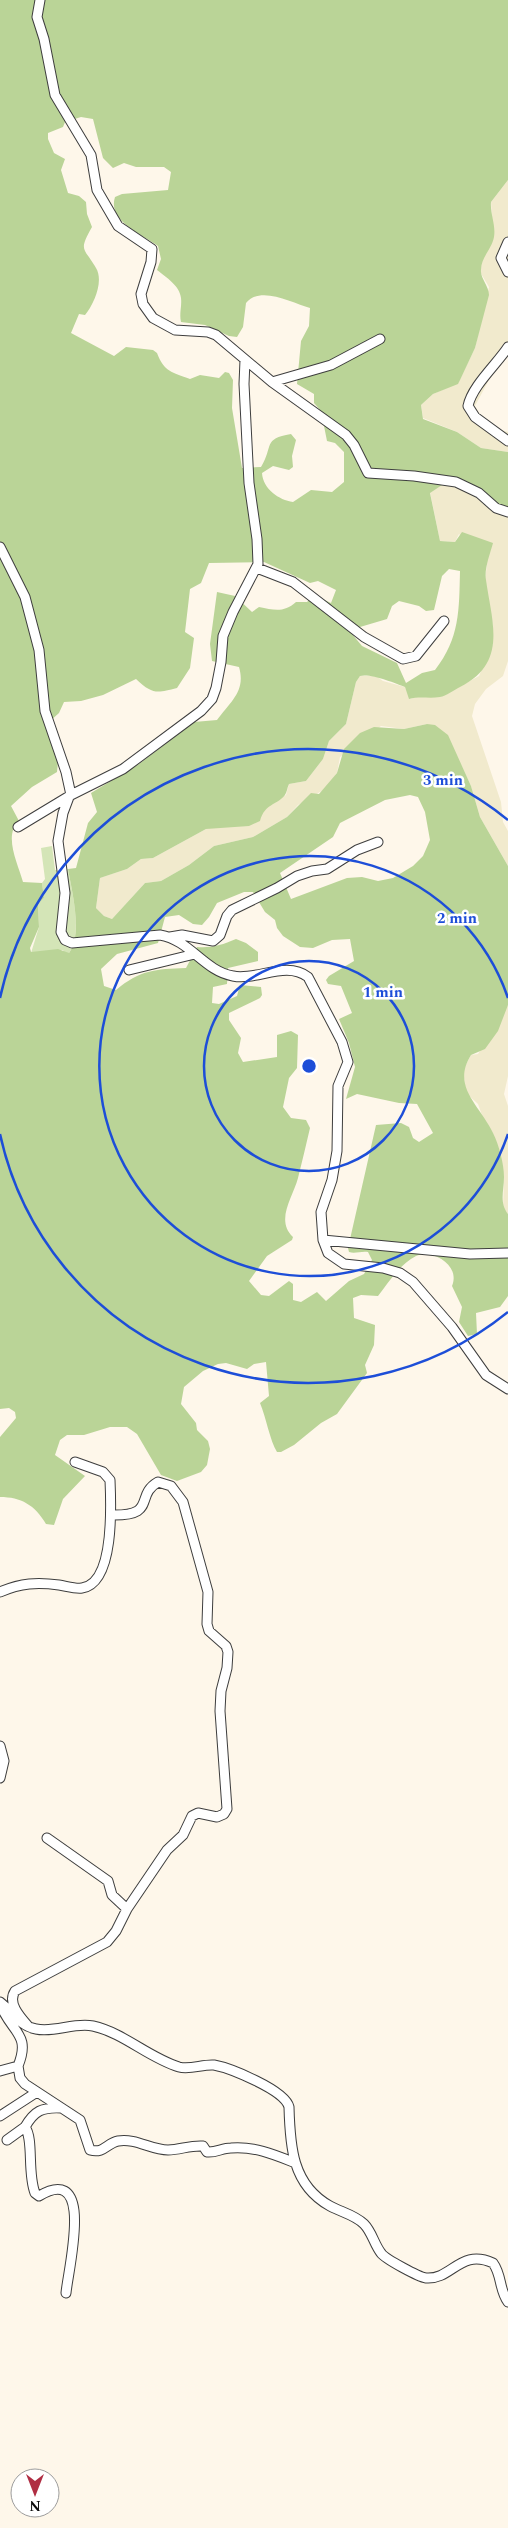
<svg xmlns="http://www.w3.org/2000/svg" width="508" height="2528" viewBox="0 0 508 2528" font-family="Spectral,serif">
  <rect width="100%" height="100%" fill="#fef7ea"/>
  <path fill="#f1eacd" d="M508,180V355L498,363L475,406L482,418L497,429L508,432V452L481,448L457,432L423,418L421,405L433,394L458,383L475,348L489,287L480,272L482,259L493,240L491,202Z
    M450,479L508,510V661L503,676L486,689L475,704L472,716L501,802L503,822L508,831V866L480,817L471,786L454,750L427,724L404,729L381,726L340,757L337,773L325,789L298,805L287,817L253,837L214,846L189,865L161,881L145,883L112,919L104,916L96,908L100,878L127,869L141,859L153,858L206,829L262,813L270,804L286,795L289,784L306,781L323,759L329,741L346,724L356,682L360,676H376L383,681L405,687L410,699L419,696L440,697L479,676L493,643V626L485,580L487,564L459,534L455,542L440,541L430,492Z
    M508,1005V1076L504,1094L508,1106V1214L503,1208L504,1177L478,1104L466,1093L463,1070L471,1055L478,1054Z"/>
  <path fill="#d4e5b7" d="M52,846L55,870L68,869C72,892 83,934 69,953L65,954L63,950L31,953L39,927L38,904L44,898L42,883L45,879L41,848Z"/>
  <path fill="#bad497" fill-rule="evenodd" d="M0,0H508V180L491,202C490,214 496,225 494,237C492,249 481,257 481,270C480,278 489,286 489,295L475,348L460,380L458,384L433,394L421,405L423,419L457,432L481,448L508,452V510L451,479L430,493L440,541L455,542L462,532L493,543C490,554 484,569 486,580C492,623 508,663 460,687C454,690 446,696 440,697C429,699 420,696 409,699L405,687C395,683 370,673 360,676L356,682L346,724L329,741L323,759L306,781L289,784C287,788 287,792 285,795C276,806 265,803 260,821L249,826L206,829L153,858L141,859L127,869L100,878L96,908L104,916L112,919L145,883L161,881L189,865L214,846L253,837L287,817L311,793L319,794L337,773L344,749L360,733L374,727L404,729L427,724L435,725L448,735L471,786L480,817L508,866V1005L498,1031L485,1049L471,1055C451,1087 480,1105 493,1133C499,1145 504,1164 504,1177C504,1191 499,1202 508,1214V1296L500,1307L476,1313L477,1334L468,1336L459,1322L462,1307L452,1286C461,1264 431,1249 416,1256C401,1263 388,1283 378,1296L361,1295L353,1298L354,1318L375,1325L374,1345L365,1365L367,1373L337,1414L321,1423L294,1445L281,1452H277C270,1441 266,1417 260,1403L269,1396L266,1362L254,1364L247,1369L226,1363L218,1364L203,1371L184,1387L181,1404L196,1423L197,1430L208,1441L210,1449L207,1465L201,1472L177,1481L161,1475L137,1434L127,1427H110L84,1435H67L60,1440L55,1455L85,1476L63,1499L54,1525L46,1524C35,1505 21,1497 0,1497V1437L16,1418L15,1412L9,1408L0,1409ZM81,117L93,119L103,158L113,168L124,163L136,167H164L171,172L168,190L122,194L115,197C107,221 143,235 158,246L161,259L157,270C166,277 180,286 181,298C182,307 179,313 181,322L205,325L229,336L237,337L243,327L246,303C260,285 293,303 310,308L309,326L301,341L297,384L314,394V403L321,411L327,441L335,443L344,452V482L332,492L311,490L293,502C279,500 263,489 262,473L273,466L289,470L293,467L292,456L296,440L291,434C262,439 274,446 261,467L242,468L232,408L233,380L229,373L225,372L219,378L200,375L190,379C172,372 164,372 157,353L153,350L126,347L114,356L71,333L79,314L85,315C94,304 104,281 96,268C84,247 78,252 92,227L87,214L86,202L79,196L68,193L61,170L65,159L54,153L48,139V133L63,127L65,122ZM264,562L310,583L318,581L336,590L331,603L314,595L307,602H296C284,613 274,610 259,607L252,612L235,596L217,592L210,644L212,661L239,667C246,691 231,701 217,720L194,722L139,764L91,793L97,812L88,823L76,868L68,869C72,892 83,934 69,953L58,949L31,952L30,948L39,927L38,904L44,898L42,883L23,882C18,864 3,835 19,821L11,806L32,787L57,772L58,762L49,722L59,713L64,702L81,701L103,695L136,679C153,695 157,693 177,688L190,668L194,638L185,632L190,589L201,583L209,563ZM449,569L460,571C459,610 460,638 435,670L422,673L406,683L397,663L362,646L352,634L360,627L387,619L392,606L399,601L419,606L426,611L434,610L442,576ZM410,795L418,797L425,812L430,840L423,856L413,866L393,878L378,881L362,877L347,878L291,899L280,873L333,837L340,823L385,800ZM244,892H253L265,912L275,920L277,928L283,936L300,947L313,948L332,940L350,939L354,961L329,976L326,980L328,984L341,986L352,1013L339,1019L349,1043L355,1067L346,1099L357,1094L399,1103L417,1104L433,1133L419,1142L413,1138L409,1127L401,1123L376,1125L348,1248L349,1252C355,1254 361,1251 368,1252L372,1260L364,1274L349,1281L326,1301L317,1292L301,1302L293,1300V1284L289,1281L269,1296L261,1295L249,1281L267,1256L292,1240L293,1237C275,1220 293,1197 298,1178C302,1162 306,1145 310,1128L306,1120L291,1118L283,1107L289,1078L297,1068L298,1035L291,1031L277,1035V1057L243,1062L238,1053L241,1038L229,1020V1013L260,998L262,995L261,987L240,985L237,996L219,1004L212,1003L213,987L227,984L228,968L258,961V952L246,943L236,939C222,945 212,948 197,947L186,968C155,969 140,970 116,990L104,986L101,969L117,954L158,943L165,917L179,915L193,924L202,925L209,917L217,903Z"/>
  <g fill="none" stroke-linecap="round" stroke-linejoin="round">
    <g stroke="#3e3e3e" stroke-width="11">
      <path id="minor" d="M40,0L37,17L44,39L55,95L91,155L97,190L118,226L152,249L151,262L141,294L143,304L153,318L175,330L208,332L216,335L272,382L346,435L354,445L368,473L414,476L456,482L479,493L496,508L508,512
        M508,242L501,258L508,272
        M508,347C497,364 472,386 468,406L475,417L508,441
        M272,382L331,365L380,339
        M0,547L25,597L39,650L45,711L66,772L71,795
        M257,568L293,582L364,637L403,659L416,656L444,621
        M69,797L63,813L58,841L65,893L61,932L65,940L72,943L160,935C190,940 204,971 233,976C257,981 286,960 308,977L342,1042L348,1062L338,1086L337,1151L332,1180L321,1212L323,1240L328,1253L344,1264L383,1268L400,1273L413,1282L452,1327L486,1375L508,1389
        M18,827L71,795L123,769L201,711L212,699L216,688L221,662L223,636L233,612L258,564L257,539L249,483L244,384L245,360
        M170,937L182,935L213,941L220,935L227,916L232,910L277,888L297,876L312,871L327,869L357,850L378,842
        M129,970L195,954
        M323,1240L470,1254L508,1253
        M0,1592C21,1583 37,1582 59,1585C66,1586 75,1589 82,1588C115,1583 111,1503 110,1480L103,1472L75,1462
        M0,1746L4,1761L0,1778
        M47,1838L108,1881L112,1895L127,1909
        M0,2002C12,2011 19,2026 36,2029C55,2033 74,2022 93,2026C124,2033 149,2058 179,2067C190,2070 203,2064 214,2065C230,2068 285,2090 289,2107C290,2146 292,2185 330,2206C341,2212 355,2215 364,2224C372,2232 374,2244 381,2253C385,2259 419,2277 426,2278C452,2280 460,2248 493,2263C502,2275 499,2290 508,2302
        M28,2026C20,2017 7,2003 15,1991L107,1942L116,1931L127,1909L167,1850L183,1835L192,1816L198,1813L217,1817L224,1814L227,1809L220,1711L221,1691L227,1668L228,1652L226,1646L209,1631L207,1624L208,1592L183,1502L171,1486L158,1482C134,1496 158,1516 111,1515
        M18,2066L20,2078L25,2084L80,2120L90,2150C104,2154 107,2143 118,2141C136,2138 151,2150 168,2150C180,2150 190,2145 203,2146L207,2152C216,2153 222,2148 231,2148C253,2146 273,2154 293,2162
        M0,2071L18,2066C31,2034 12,2033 1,2006
        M61,2108C42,2107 34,2111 25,2127C34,2139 27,2173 35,2193L39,2196C96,2162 68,2269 66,2293
        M0,2116L37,2092
        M7,2140L25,2127"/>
    </g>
    <use href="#minor" stroke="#fff" stroke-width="9"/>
  </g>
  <g fill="none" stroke="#1d4ed8" stroke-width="2.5">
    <circle cx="309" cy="1066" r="105"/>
    <path d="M508 1134A210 210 0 1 1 508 998"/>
    <path d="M508 1312A316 316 0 0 1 0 1134M0 998A316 316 0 0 1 508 820"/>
  </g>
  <circle cx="309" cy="1066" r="8" fill="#1d4ed8" stroke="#fff" stroke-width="2.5"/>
  <g font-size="15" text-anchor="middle" font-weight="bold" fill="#1d4ed8" stroke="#fff" stroke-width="5" stroke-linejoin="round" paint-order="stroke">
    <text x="443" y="785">3 min</text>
    <text x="457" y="923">2 min</text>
    <text x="383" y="997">1 min</text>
  </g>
  <g transform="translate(35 2493) rotate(180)"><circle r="24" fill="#ffffff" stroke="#9d9d9d"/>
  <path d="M0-4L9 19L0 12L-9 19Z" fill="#b02e43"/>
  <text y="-8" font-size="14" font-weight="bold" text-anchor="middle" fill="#0b0b0b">N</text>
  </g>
</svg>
